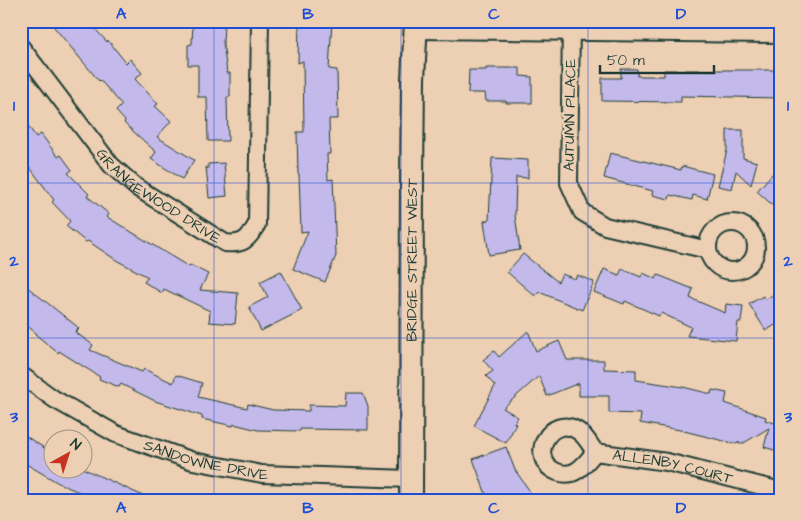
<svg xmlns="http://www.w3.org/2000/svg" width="802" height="521" viewBox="0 0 802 521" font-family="'Architects Daughter',sans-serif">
  <rect width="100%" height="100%" fill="#edcfb4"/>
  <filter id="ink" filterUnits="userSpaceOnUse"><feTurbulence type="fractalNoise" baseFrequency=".02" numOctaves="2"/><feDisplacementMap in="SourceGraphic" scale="10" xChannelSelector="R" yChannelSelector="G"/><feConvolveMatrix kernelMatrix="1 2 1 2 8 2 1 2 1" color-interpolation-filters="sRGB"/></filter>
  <g filter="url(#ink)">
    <path fill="#c3b9eb" stroke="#1f3d34" d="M49,21H88L107,42L108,40L126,63L130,59L142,73L135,79L158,104L155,106L171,121L157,137L194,160L182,179L151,159L156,152L124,123L125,121L116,111L122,105L100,80L99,81Z
      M193,21L224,24L223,42L227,73H230V97H227L228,141H208L207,97H198V65H188V45L192,44Z
      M299,21H332L329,69L337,70L338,119H329L330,154H327L328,180L333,179L336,256L325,282L293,269L308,231L301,232L299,174H298L297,132H304L303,61L298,63Z
      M486,68H520V76L532,77V103H506V101H486L485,93H468L469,70H486Z
      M621,69H637V76H664V70H781V98L681,96V102L602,101V78H621Z
      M21,116L36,137L41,134L58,157L61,155L72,170L68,173L89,194L87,196L109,214L107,217L189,267L190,265L208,274L200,290L238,293L235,324L209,322L210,311L164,289L162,293L144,282L148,277L116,260L88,241L86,242L66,226L70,221L52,202L54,200L28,165L21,169Z
      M727,130H743V158L757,162L751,185L736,171L732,189L718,186L727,150Z
      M610,153L681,170L682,166L713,174L707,199L693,195L692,200L670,195L669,199L652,195L653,191L604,178Z
      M492,158L528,160V178L516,177L515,215L520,250L489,255L484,221L489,220Z
      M224,163L227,196L209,198L206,167L208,169V164Z
      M781,164V213L757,191Z
      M523,254L558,282L562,274L575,279L577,275L594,282L582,310L539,292L535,296L507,272Z
      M604,269L619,275L622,269L641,277L643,273L656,279L658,275L693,289L690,298L725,313L726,304L743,306L741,322H738L736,341L687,336L691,327L661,313L659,316L625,301L624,304L594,292Z
      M281,271L302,310L261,331L249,307L268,297L260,282Z
      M21,282L79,328L75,332L93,345L90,350L142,372L144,369L173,383L176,375L202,383L198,397L247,408L248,404L273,410L309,411V405L345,406L346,393H363L368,406V430L300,429V431L258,430L234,424L233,426L202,419V416L155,401L121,384L119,387L99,379L100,377L59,351L58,353L35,334L36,333L21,321Z
      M777,292L781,299V321L766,331L749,304L763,296L765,300Z
      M528,331L536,351L559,341L567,360H604V369L636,370V380L683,387L711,394L712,390L727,393L725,403L766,417L765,420L781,425V452L764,447L769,428L742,444L737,442L736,444L680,430L640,423L641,414L609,413V396H579V383L547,396L539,376L503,408L518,417L514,423L516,424L506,443L474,426L495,386L486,376L493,371L483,360L494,351L499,357Z
      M21,433L52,453V468H82L152,500H99L62,485L21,461Z
      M506,447L515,470L536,500H488L473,459Z"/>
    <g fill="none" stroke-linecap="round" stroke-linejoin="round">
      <g stroke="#1f3d34" stroke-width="20">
        <g id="minor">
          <path d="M571,22L569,183L582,212L605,226L708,250"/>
          <path d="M416,30L781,34"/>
          <path id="s1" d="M21,47L111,165L136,187L225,243C243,245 248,240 257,224L260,21"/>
          <circle cx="732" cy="247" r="24"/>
          <path id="s2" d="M21,375L54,399L116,434L193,461L262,474L410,479"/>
          <path id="s3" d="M595,452C585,464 575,479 557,472C525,459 551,412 578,431C586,436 590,445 595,452L667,462L781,491"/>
        </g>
      </g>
      <g stroke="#1f3d34" stroke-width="26">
        <g id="secondary">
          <path id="s4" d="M411,500L412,177L413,79L416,21"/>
        </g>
      </g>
      <use href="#minor" stroke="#edcfb4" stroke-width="16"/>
      <use href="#secondary" stroke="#edcfb4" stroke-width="22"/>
    </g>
  </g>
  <path fill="none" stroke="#1d4ed8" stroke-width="1" stroke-opacity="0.55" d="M214,21V500M401,21V500M588,21V500M21,183H781M21,338H781"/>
  <g text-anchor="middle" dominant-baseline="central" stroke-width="5" stroke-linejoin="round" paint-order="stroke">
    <g font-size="15" fill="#1f3d34" stroke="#edcfb4">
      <text transform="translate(570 115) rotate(-89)">AUTUMN PLACE</text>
      <text stroke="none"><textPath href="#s1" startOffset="205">GRANGEWOOD DRIVE</textPath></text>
      <text stroke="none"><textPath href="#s4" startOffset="240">BRIDGE STREET WEST</textPath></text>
      <text stroke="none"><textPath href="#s2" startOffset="206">SANDOWNE DRIVE</textPath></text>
      <text stroke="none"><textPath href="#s3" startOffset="231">ALLENBY COURT</textPath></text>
    </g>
  </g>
  <rect width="802" height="521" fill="none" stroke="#edcfb4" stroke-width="55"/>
  <g transform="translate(68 454) rotate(39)"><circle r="24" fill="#edcfb4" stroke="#9b9581"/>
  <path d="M0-4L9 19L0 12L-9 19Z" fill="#c8321e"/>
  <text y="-8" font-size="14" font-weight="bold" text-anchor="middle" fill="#1f3d34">N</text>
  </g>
  <path d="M600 65v8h114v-8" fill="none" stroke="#1f3d34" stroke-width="2.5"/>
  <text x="607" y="65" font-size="15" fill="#1f3d34" stroke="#edcfb4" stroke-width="4" paint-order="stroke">50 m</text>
  <rect x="28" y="28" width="746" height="466" fill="none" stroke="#1d4ed8" stroke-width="2"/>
  <g font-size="16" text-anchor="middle" font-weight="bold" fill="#1d4ed8">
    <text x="121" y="19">A</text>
    <text x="308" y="19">B</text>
    <text x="494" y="19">C</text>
    <text x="681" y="19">D</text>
    <text x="14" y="111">1</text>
    <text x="788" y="111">1</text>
    <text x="14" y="266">2</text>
    <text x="788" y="266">2</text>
    <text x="14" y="422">3</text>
    <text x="788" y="422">3</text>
    <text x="121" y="513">A</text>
    <text x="308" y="513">B</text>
    <text x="494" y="513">C</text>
    <text x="681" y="513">D</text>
  </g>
</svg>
